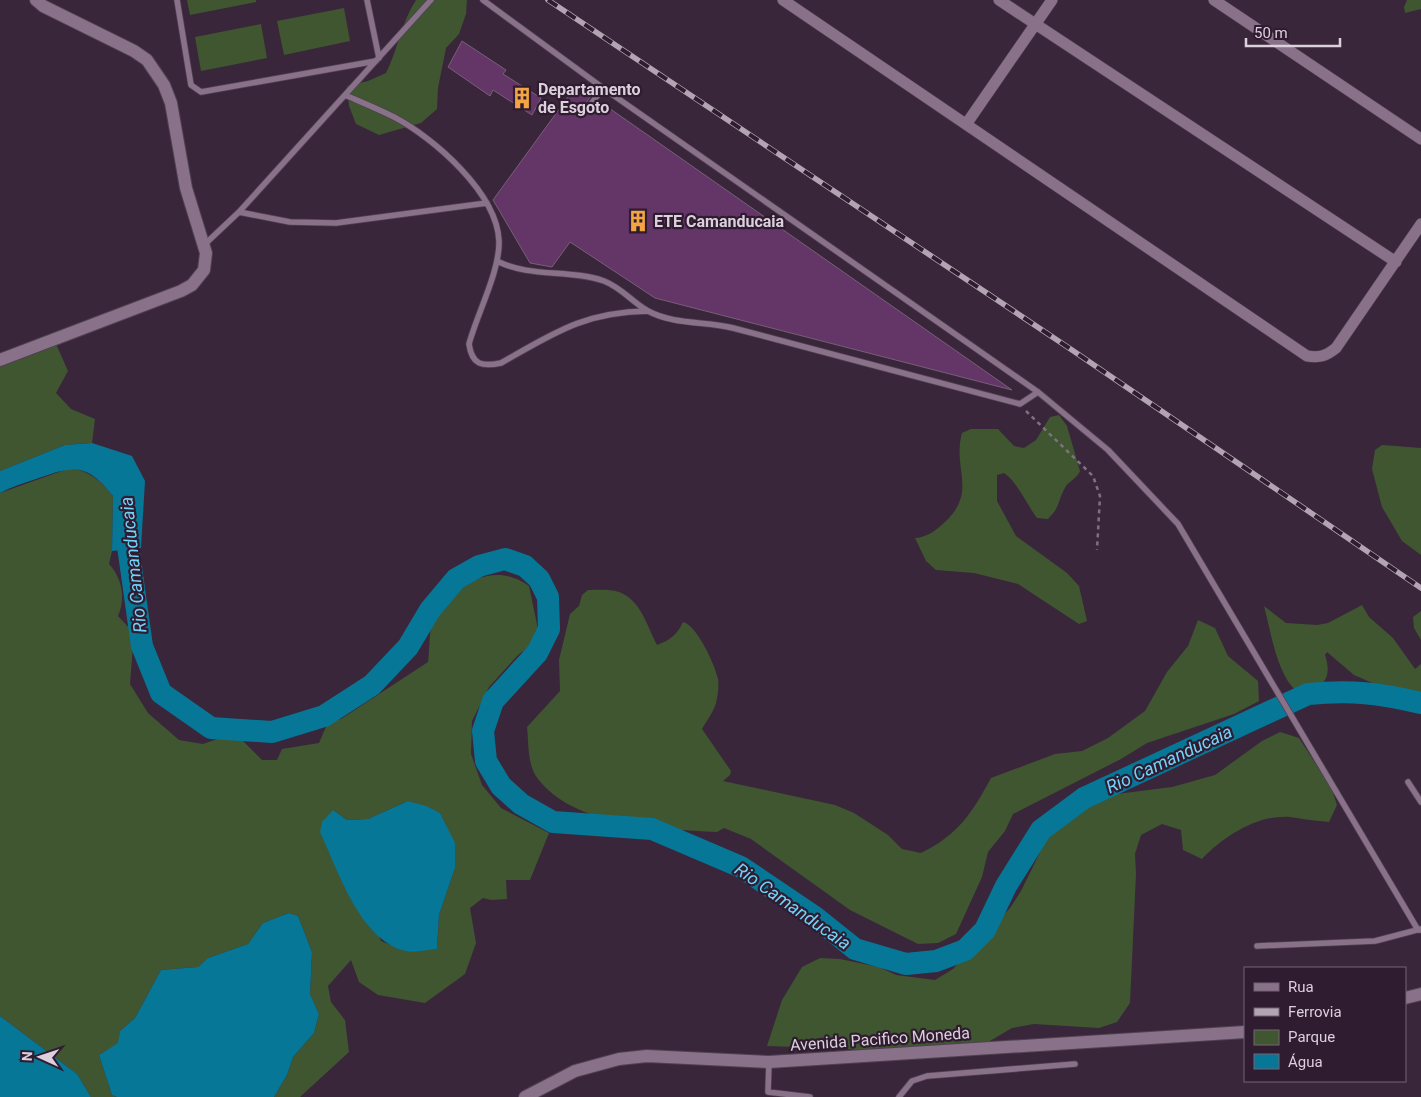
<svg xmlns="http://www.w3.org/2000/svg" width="1421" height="1097" viewBox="0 0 1421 1097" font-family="Roboto,sans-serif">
  <rect width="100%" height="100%" fill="#39263a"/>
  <path fill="#3f5631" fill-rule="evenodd" d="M187,0H256V2L190,15Z
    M416,0H467L466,14L459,34L446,48L438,88L437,109L421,123L379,135L356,124L349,106L347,86L368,81L386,73C398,49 401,23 416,0Z
    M1407,0H1421V9L1405,13L1404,7Z
    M344,8L350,41L284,55L277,21Z
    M261,24L267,58L201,71L195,37Z
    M56,344L68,371L56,393L71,409L95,419L92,443L65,445L0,471V365Z
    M1059,415L1067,426L1080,471C1077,479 1068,481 1065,488C1057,502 1061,506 1048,519L1037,518C1027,505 1016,480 1004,473L997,475V501L1016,536L1067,573L1079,586L1087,621L1079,624L1018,584L974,573L936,570L926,561L915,538C928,537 935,531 945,522C978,491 952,469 962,433L971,429H998L1014,446L1024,448L1036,440L1050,417Z
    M1382,445L1421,448V555L1402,541L1382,507L1372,469L1375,450Z
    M70,468C90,471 101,481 113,496L112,551L109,564C122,578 126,598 118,616L134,633L130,684L148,713L179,740L203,744L226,736L239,737L262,760H277L282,749L319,743L328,722L341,719L428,662C430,646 429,627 434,612C436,605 447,597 452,593C477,575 503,567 529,586L538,629L532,645L518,655L489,687L472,721L471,754L482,785L501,808L549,833L530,880H506L507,899L491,900L483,898L470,908L476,943L465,974L425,1003L378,995L359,982L351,960L328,986L331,1002L345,1020L349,1052L300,1097H274L287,1075L293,1057L314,1033L319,1014L310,994L312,952L298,916L289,913L263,923L248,944L208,958L198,967L161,970L135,1018L120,1031L119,1043L99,1055L112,1095L117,1097H91L77,1074L0,1016V493ZM408,801L440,813L446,826L455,868L439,915L437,949L406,951L381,941L333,810L347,820L368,819Z
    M588,590C597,590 610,589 619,592C641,600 647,626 657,645C670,640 677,635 683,622C697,625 715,665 718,679C719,685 718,693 717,698C716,709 707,720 702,729L731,771L730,775L723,781L835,805L854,813L888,835L902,849L921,853C958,835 972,813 991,778L1055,754L1082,751L1108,738L1145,711L1167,672L1188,646L1198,620L1215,628L1228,656L1258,681L1259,701L1234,714L1147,743L1121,759L1013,814L1005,831L988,852L982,877L956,934L938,943L918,944L850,910L751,839L724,828L717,832C662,829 575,827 538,779C527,765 529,744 527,727L560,691L559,660L570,614L579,606L582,595Z
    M1362,605L1369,617L1393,638L1415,669L1421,664V697L1393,692L1354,675L1327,652L1325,655C1333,679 1323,689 1299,693C1277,677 1271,632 1264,606L1286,623L1317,625L1328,623Z
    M1421,611V640L1414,628L1413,617Z
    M1280,732L1299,738L1331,787L1337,805L1329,822C1316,821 1303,819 1290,817C1258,814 1223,837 1202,859L1183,850L1181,830L1162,824L1141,835L1135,854L1136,874L1130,1003L1117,1022L1099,1028L1034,1024L1012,1028L978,1048L940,1058L876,1054L849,1049L767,1046L782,1000L802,967L820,958L840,959L879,967L896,975L935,980L953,969L1010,908L1021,891L1047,838L1060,824L1091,802L1109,795L1172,787L1215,775L1262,741Z"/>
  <path fill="#077797" d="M92,443L132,456L145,481L141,548L112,551L113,496C87,463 74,465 36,479C24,483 11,487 0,493V471L65,445Z
    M408,801L426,806L440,813L455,843V868L439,915L437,949C427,950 415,953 406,951C360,941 338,870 320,832L322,822L333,810L347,820L368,819Z
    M289,913L298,916L312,952L310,994L319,1014L314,1033L293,1057L287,1075L274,1097H117L112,1095L99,1055L118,1043L120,1031L135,1018L161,970L198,967L208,958L248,944L263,923Z
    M0,1016L77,1074L91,1097H0Z"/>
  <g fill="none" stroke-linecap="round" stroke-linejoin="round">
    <path stroke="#077797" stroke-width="22" d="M127,519L126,532L142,646L161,693L211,728L272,732L324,716L372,685L408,647L430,610L456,579L479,566L505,559L525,566L539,579L548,597L549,629L537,653L493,701L483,731L486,761L501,786L521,804L553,822L652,829L741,867L815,917L855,949L906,964L936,961L965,950L985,930L1006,886L1041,830L1084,798L1308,694C1352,690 1378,693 1421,703"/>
  </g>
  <path fill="#643567" stroke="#766077" d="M462,41L506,70L503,74L541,98L532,115L493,90L490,96L448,67Z
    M576,86L591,96L583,107L586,112L591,111L599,101L1012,390L655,298L570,242L552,267L530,263L493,200Z"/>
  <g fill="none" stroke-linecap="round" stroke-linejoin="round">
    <g stroke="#514152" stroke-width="7">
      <path id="service" d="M177,0L191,85L201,92L376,61
        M367,0L379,58
        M483,0L603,88
        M345,95C361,102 378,109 394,117C434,138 497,193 499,241C500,271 477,314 469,344C472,365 482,367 501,363C554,333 584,312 648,311
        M588,108L603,88L1038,392L1108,450L1178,524L1418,930H1421
        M239,212L290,222L336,223L487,203
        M204,245L239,212L431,0
        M497,261C530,278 569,269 604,281C622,288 632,302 648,311C674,325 706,321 733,328C829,353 924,379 1020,404L1038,392
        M1408,782L1421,802
        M1257,946L1375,941L1421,929
        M769,1062L768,1092L810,1097
        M899,1097L912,1081L927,1076L1075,1064"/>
    </g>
    <g stroke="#514152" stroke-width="12">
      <path id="minor" d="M783,0L1307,356C1320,358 1326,356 1336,348L1421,224
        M999,0L1396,262
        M1214,0L1421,139
        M967,123L1052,0"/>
    </g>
    <g stroke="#514152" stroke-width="14">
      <path id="tertiary" d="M0,360L181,291L192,285L204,270L206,253L186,188L171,103L164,85L147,60L134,51L43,6L36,0
        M1405,998L1421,994
        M525,1097L575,1071L619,1059L647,1056L769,1062L1245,1032"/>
    </g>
    <path stroke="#817081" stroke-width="2.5" stroke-dasharray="4 4" stroke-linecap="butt" d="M1026,411L1093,476L1100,496L1097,550"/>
    <use href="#service" stroke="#887189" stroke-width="5.5"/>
    <use href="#minor" stroke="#887189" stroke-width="11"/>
    <use href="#tertiary" stroke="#887189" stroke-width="12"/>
    <g stroke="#b3a4b3" stroke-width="5.5">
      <path id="rail" d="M548,0L1072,350L1421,588"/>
    </g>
    <use href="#rail" stroke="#2f1c30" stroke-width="4" stroke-dasharray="11" stroke-linecap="butt"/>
  </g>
  <defs>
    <g id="building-bare" transform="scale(1.725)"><path d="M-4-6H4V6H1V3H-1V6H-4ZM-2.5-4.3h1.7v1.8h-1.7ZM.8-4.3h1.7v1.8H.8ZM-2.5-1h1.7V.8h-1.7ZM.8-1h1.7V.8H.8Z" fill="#f2a542" stroke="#2f1c30" stroke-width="2.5" paint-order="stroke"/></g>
  </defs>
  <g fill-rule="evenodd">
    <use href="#building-bare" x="522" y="98"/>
    <use href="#building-bare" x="638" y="221"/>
  </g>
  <g text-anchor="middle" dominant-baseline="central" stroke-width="4.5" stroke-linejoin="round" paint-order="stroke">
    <g font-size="16" font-weight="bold" fill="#ddd0dd" stroke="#2f1c30" text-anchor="start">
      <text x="538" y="89">Departamento<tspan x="538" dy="18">de Esgoto</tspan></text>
      <text x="654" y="221">ETE Camanducaia</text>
    </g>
    <g font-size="16" fill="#ddd0dd" stroke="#2f1c30">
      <text transform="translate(880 1039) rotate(-4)">Avenida Pacifico Moneda</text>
    </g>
    <g font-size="18" font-style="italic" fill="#73d2f7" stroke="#2f1c30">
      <text transform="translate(133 565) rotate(-96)">Rio Camanducaia</text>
      <text transform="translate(1169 759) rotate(-25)">Rio Camanducaia</text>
      <text transform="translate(793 906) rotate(35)">Rio Camanducaia</text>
    </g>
  </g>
  <rect x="1244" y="967" width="162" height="115" fill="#2f1c30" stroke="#756475"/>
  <rect x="1254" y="983" width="25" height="8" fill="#887189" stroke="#756475"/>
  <text x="1288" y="992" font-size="15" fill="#ddd0dd">Rua</text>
  <rect x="1254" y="1008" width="25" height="8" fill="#b3a4b3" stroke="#756475"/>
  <text x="1288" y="1017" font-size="15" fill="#ddd0dd">Ferrovia</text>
  <rect x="1254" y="1030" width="25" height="15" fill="#3f5631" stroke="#756475"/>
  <text x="1288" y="1042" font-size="15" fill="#ddd0dd">Parque</text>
  <rect x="1254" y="1054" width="25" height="15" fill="#077797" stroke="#756475"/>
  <text x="1288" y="1067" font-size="15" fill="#ddd0dd">Água</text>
  <g transform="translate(40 1057) rotate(273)" stroke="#2f1c30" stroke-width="4" paint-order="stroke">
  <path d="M0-4L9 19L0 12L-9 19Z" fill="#ddd0dd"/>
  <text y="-8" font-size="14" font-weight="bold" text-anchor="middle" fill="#ddd0dd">N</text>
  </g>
  <path d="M1246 38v8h94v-8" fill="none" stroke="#ddd0dd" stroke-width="2.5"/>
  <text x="1254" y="38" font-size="15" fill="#ddd0dd" stroke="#2f1c30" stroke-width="4" paint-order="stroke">50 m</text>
</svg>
